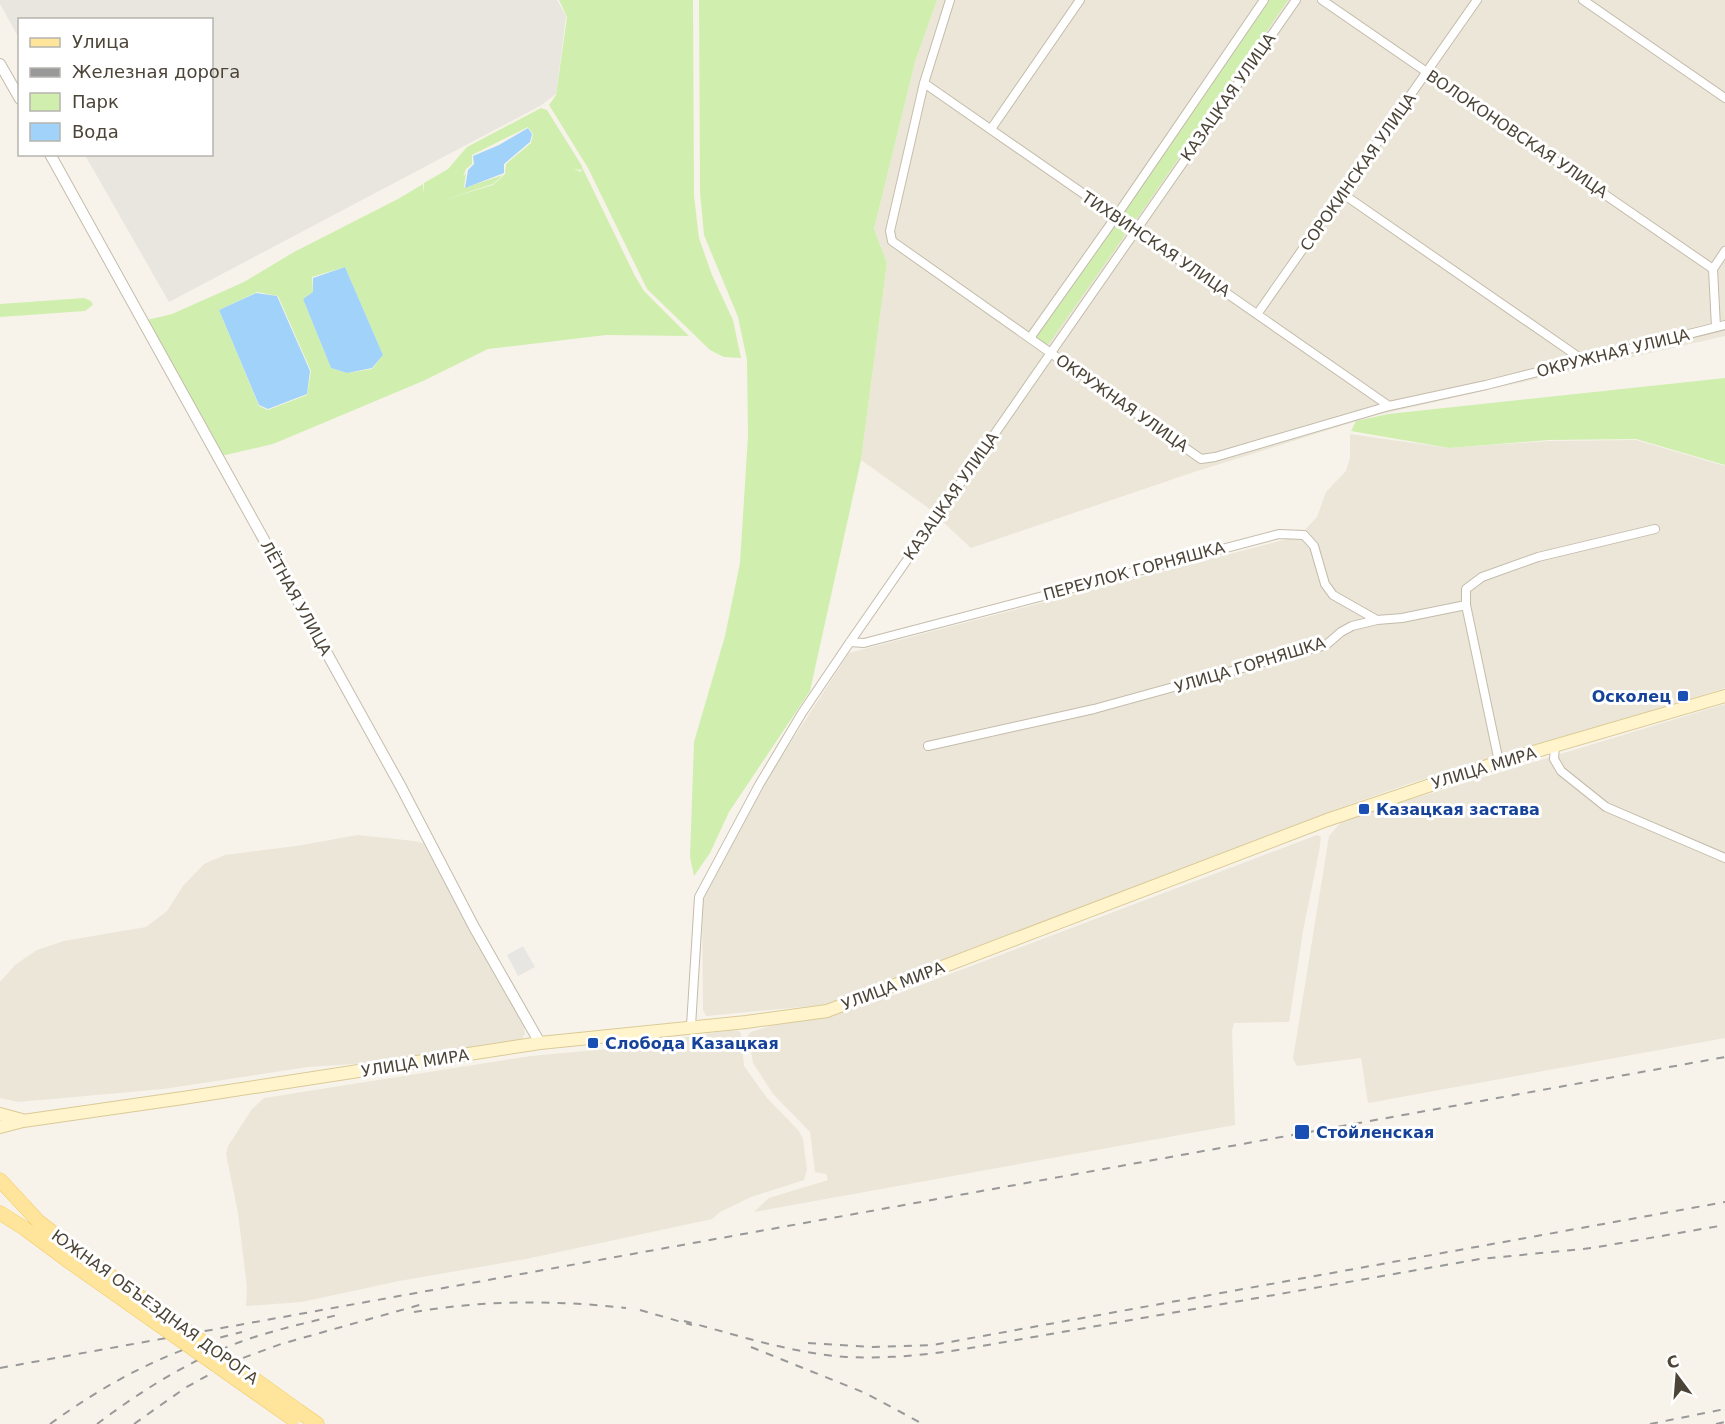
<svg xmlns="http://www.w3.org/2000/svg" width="1725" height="1424" viewBox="0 0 1725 1424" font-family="'DejaVu Sans',sans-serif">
  <rect width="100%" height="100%" fill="#f7f3ea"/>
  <path fill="#ebe6d8" d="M937,0H1725V336L1373,416L1191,473L971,548L927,507L861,460L887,263L874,229L915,62Z
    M1350,434L1448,448L1549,441L1636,440L1725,466V688L1405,785L1337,809L1012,938L912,972L833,1004L706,1016L703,1010L702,897L774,768L849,653L1299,536L1317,517L1326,492L1346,471L1350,458Z
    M1725,704V1038L1368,1103L1361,1058L1297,1066L1293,1059L1329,836L1343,820Z
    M358,835L414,841L423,843L524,1026L525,1034L521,1040L398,1061L308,1067L163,1089L18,1102L0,1098V982L15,965L37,950L64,941L146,927L167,911L183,886L204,864L225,855L296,846Z
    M1317,835L1321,837L1319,852L1303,931L1289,1022L1234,1023L1232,1031L1235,1125L754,1212L769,1198L828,1180L826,1174L815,1172L810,1132L773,1094L753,1063L748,1035L751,1032L771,1026L828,1017L900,993Z
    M730,1030L739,1031L741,1034L744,1066L767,1098L799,1131L803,1139L807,1170L804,1180L751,1197L720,1212L712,1219L526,1259L399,1281L302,1302L246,1306L247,1287L238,1213L226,1154L228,1146L252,1109L264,1098L531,1056L619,1048Z"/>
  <path fill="#e9e5df" d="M0,0H557L566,16L556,94L540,106L169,302L85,155L212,154V20H20L19,38L0,4Z"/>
  <path fill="#d0efaf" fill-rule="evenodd" d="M559,0H693L694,196L699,238L712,275L733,320L741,358L724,357L710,350L647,289L588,168L549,105L556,95L567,17Z
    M699,0H937L915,62L874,229L887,263L861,460L810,691L729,812L710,853L694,876L690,857L694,742L725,636L740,563L748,436L747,360L738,317L704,235L700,192Z
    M1268,0H1288L1138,217L1131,222L1125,219L1123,212Z
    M541,108L547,110L582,166L581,170L574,169L581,172L582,167L635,276L644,291L689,336L606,335L488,349L423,381L273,444L221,456L147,320L172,314L244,282L294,252L398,199L423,184L424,194V183L448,169L467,147ZM528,127L533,134L531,143L506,164L505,174L493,185L447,199L493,184L503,175L464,188L466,173L463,177L466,169L472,164V155ZM345,267L383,355L372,369L347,373L331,368L303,299L313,292L312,277ZM257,292L278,296L311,371L307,395L268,410L259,406L219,310Z
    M1118,224L1122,225L1125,230L1123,238L1052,339L1048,344L1043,345L1037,340V335L1111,229Z
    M84,298L91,301L93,305L85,311L0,317V304Z
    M1725,378V465L1636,439L1549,440L1449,448L1351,431L1356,421L1388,414Z"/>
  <path fill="#e8e6e2" d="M523,946L535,967L518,976L507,955Z"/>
  <path fill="#a1d2f9" d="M528,128L532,134L530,142L504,164V173L465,188L468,170L474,164L473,156L499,145Z
    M345,267L383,355L372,368L347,373L331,368L303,299L313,292V278Z
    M256,293L277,296L310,371L307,394L268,409L259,405L219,310Z"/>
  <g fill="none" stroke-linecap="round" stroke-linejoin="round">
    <g stroke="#c4bcab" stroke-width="10">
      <path id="minor" d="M950,0L924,83L890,231L892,241L1201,459L1215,457L1389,406L1486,385L1725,325
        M1322,0L1713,269
        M1583,0L1725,98
        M924,83L1389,406
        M991,129L1080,0
        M1343,194L1583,360
        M1258,313L1477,0
        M1716,327L1713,269L1725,251
        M1030,338L1115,218L1264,0
        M1466,605L1499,762
        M850,642L864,643L1279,534L1304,535L1314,546L1325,584L1333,595L1377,620
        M928,746L1094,709L1326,645L1341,632L1352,626L1377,620L1402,618L1466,605V589L1482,577L1538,557L1655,529
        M1555,746L1554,759L1561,771L1606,807L1725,858
        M691,1026L699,897L759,785L802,713L850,642L1296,0"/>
    </g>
    <g stroke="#c4bcab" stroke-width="12">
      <path id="tertiary" d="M0,64L20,99
        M50,154L400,785L474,927L540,1043"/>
    </g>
    <g stroke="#dbca96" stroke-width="14">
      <path id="secondary" d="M0,1114L22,1120
        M0,1127L23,1121L183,1098L540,1043L746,1022L827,1011L1327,820L1499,762L1725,696"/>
    </g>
    <g stroke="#f1c95e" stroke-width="15">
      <path id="primary" d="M0,1180L39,1222L75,1250
        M0,1213L24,1228L67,1260
        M300,1412L317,1424"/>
    </g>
    <use href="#minor" stroke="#fff" stroke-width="8"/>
    <use href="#tertiary" stroke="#fff" stroke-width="10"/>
    <use href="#secondary" stroke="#fff4cc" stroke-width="12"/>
    <use href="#primary" stroke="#ffe59b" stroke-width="14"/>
    <path stroke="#999" stroke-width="2" stroke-dasharray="8 8" stroke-linecap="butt" d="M640,1310L692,1325
      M414,1312C485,1300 555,1300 626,1308
      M684,1321C737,1335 791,1353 846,1357C886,1359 925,1355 965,1349L1480,1259L1592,1248L1725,1225
      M808,1343L873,1347L933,1345L1725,1202
      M751,1347L865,1393L923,1424
      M0,1368L1725,1057
      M50,1424C108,1382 171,1348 242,1332
      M97,1424C141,1391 188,1361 240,1342C273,1330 307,1323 341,1314
      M134,1424L185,1388L232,1362L281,1344L423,1304
      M1650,1424L1725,1409
      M1716,1424L1725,1422"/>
    <g stroke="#f1c95e" stroke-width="15" stroke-linecap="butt">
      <path id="primary-bridge" d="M75,1250L300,1412
        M67,1260L293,1419"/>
    </g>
    <use href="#primary-bridge" stroke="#ffe59b" stroke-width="14"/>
  </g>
  <g fill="#1a4fb4" stroke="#fff" stroke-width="2">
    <rect x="1677" y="690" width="12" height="12" rx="3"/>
    <rect x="1358" y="803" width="12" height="12" rx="3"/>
    <rect x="587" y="1037" width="12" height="12" rx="3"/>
    <rect x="1294" y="1124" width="16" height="16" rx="3"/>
  </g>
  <g text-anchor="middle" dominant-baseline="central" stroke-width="6" stroke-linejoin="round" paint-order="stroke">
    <g font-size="16" fill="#4c4437" stroke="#fff">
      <text transform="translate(1228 97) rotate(-55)">КАЗАЦКАЯ УЛИЦА</text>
      <text transform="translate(1517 134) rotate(34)">ВОЛОКОНОВСКАЯ УЛИЦА</text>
      <text transform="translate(1358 172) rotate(-55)">СОРОКИНСКАЯ УЛИЦА</text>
      <text transform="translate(1156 244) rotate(34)">ТИХВИНСКАЯ УЛИЦА</text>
      <text transform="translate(1613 353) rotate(-14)">ОКРУЖНАЯ УЛИЦА</text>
      <text transform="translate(1122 403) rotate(35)">ОКРУЖНАЯ УЛИЦА</text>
      <text transform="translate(951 496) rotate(-55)">КАЗАЦКАЯ УЛИЦА</text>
      <text transform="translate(1134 571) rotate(-15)">ПЕРЕУЛОК ГОРНЯШКА</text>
      <text transform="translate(296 598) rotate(61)">ЛЁТНАЯ УЛИЦА</text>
      <text transform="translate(1250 665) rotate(-17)">УЛИЦА ГОРНЯШКА</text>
      <text transform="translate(1484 768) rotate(-17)">УЛИЦА МИРА</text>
      <text transform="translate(893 986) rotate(-21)">УЛИЦА МИРА</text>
      <text transform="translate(415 1063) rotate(-9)">УЛИЦА МИРА</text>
      <text transform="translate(155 1307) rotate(36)">ЮЖНАЯ ОБЪЕЗДНАЯ ДОРОГА</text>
    </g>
    <g font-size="16" font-weight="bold" fill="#164399" stroke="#fff" text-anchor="start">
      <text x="1671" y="696" text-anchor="end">Осколец</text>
      <text x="1376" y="809">Казацкая застава</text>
      <text x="605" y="1043">Слобода Казацкая</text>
      <text x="1316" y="1132">Стойленская</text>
    </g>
  </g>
  <rect x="18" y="18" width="195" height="138" fill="#ffffff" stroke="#b7b4af" stroke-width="1.5"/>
  <rect x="30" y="38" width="30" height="9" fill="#ffe59b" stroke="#b7b4af" stroke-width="1.5"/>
  <text x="72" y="48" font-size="18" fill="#4c4437">Улица</text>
  <rect x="30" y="68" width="30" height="9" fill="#999999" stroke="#b7b4af" stroke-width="1.5"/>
  <text x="72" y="78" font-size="18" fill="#4c4437">Железная дорога</text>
  <rect x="30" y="93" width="30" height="18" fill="#d0efaf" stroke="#b7b4af" stroke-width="1.5"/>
  <text x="72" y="108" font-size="18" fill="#4c4437">Парк</text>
  <rect x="30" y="123" width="30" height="18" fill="#a1d2f9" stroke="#b7b4af" stroke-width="1.5"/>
  <text x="72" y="138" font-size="18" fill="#4c4437">Вода</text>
  <g transform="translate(1677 1376) rotate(344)" stroke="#ffffff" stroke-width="4.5" paint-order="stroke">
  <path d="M0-4.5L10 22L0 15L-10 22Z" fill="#4c4437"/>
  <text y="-9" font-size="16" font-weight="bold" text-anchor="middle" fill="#4c4437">С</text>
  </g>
</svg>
